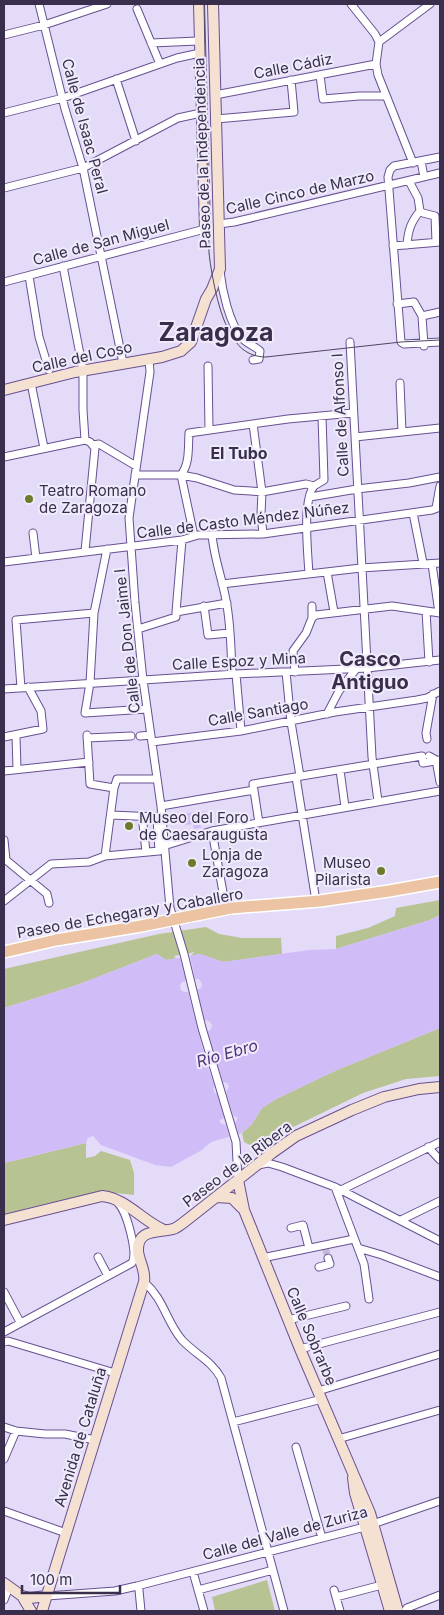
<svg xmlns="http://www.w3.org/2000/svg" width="444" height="1615" viewBox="0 0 444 1615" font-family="Inter,sans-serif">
  <rect width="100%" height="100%" fill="#e4dbf9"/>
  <path fill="#b7c392" d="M440,900V915L430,920L336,949V936L368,928L395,916L396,908Z
    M206,927L219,934L242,938H281L282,954L223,962L200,954L166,960L157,954L77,985L4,1008V969L159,934Z
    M440,1028V1076L406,1079L363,1093L285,1131L263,1152L244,1142L242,1133L252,1124L262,1108L276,1099L337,1070Z
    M86,1143V1158L95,1156L101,1151L130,1160L134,1173V1195L107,1192L49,1203L4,1214V1163Z
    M267,1580L275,1611H215L212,1597Z"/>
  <path fill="#d0bdf8" d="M207,811L208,823L200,824L201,828L194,829L193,824L185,825L184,816H178V814Z
    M440,915V1028L337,1070L276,1099L262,1108L252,1124L242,1133L211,1142L202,1150L171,1167L155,1165L101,1145L93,1136L88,1138L86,1143L4,1163V1008L77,985L157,954L166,960L200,954L223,962L309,950L336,949L430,920Z"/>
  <path fill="#e4dbf9" d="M195,952L190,956L195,979H199L202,984L201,988L197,990L204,1020L209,1021L212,1025L211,1029L207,1032L214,1053L219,1056L217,1062L223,1082L227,1083L229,1087L226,1092L233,1115L238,1118L235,1123L239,1136L230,1139L226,1125L220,1123V1120L224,1118L217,1093L215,1094L213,1088L215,1087L207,1064L203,1065L201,1062L202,1059L205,1057L188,992H184L181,990L180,986L182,982L186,981L180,958H176L174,956Z"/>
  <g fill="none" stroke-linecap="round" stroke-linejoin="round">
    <path stroke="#c2b9d6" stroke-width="7" stroke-dasharray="7 3.5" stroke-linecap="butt" d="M325,1247L328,1258"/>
    <g stroke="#685091" stroke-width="9">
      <path id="street" d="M39,4L65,109L83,168L123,363
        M351,4L375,34L379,42
        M137,9L160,64
        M4,35L44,25L107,4
        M379,42L376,64L378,75L413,163
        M379,42L430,4
        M151,43L198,41
        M320,75L323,99L359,96H386
        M116,79L136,141
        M215,95L376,64
        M4,113L63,98L177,58L200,53
        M216,119L294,112L291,80
        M440,157L394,166L390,170L388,177L401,342L404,344L440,342
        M421,161L424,177
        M409,181L418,198L420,211L423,213L435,216L436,242
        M4,188L83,168L178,118L201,113
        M219,224L234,222L440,173
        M407,245C408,230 411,222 420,211
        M393,246L440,242
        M63,266L83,370V410L85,440
        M220,271C222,290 229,323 242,338C247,344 255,346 260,351L259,359L253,360
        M29,276L39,337L49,370
        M4,282L205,229
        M397,304L414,302L422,316L424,346
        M422,316L440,312
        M350,342L372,757L378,801
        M149,359L150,372L129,518L135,603L143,680L161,806L170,908L184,954L202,1028L236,1142L238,1180
        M208,366L209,430
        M31,383L44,448
        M400,383L402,432
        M253,424L262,492L261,514L263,534
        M355,437L440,428
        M93,445L99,444L136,466
        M4,457L85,440L90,442L95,448L85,551
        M135,475H181L197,478L234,490L251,491L262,492L306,484L314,486
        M181,475C190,463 188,448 189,433L288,419L353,413
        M181,475L194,536
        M314,486L324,480L322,416
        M310,497L357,489L409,483L440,477
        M436,508L440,486
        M413,513L423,563
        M33,533L36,558
        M212,535C214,558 222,578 226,600C231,625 231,650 232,674
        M182,540L176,612L227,603
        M107,549L94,613L90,683L85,713L147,709
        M4,562L126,547L182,540L198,535L263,534L432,510L440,507
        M432,564L439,613
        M327,572L334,612
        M309,574C308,555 302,500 314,486
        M222,584L361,568L440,563
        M204,606L208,635L230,633
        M426,611L429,662
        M312,618L316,615L392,606L440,613
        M138,629L176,617V612
        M286,672L291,722L300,776
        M295,672L293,651L306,633L312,618V606
        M236,674L241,731
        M21,688L16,620L94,613
        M4,689L236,674L367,668L440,660
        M327,714L339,691L356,669
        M87,735L90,784L114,788
        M16,736L17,769
        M140,736L151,735
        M4,737L43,729L41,711L28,687
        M87,738L131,736
        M427,739L426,733L433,694
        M152,742L241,731L335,712L417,700L427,698L440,691
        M429,756L436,760L440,782
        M340,770L345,807
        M4,771L89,762
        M296,777L316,901
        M161,806L254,790
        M111,815L157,817
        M259,823L253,784L422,756L423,763L440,760
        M143,824L146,852
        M212,831L226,909
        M4,840L6,860L47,894L49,903
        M159,846L170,844L212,831L440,791
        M105,856L114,788L117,779H157
        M4,901L51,864L89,862L105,856L159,851L157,818
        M428,1147L440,1160
        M258,1165L268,1163L282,1167L335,1187L440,1241
        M335,1187L364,1264L369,1299
        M341,1190L440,1142
        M401,1220L440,1201
        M291,1228L303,1225L309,1248
        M358,1248L382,1255L440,1277
        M98,1257L108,1276
        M267,1257L354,1239
        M319,1267L330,1264L328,1258
        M144,1282C164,1299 166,1321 182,1340C195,1354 212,1361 221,1378L284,1611
        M4,1292L20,1322
        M288,1320L346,1306
        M4,1332L132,1263C138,1253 127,1212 118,1203
        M4,1342L8,1341L115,1373
        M300,1349L440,1312
        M318,1391L440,1354
        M233,1422L322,1399
        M4,1427L16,1431L45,1434H65L95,1440
        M338,1439L440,1410
        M296,1447L322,1538
        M4,1459L16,1431
        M4,1511L66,1533
        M193,1572L204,1611
        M139,1590L141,1611
        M198,1590L273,1570
        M334,1590L340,1611
        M47,1596L115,1591L137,1586L361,1528L440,1501
        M336,1597L378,1586
        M4,1600L9,1587
        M405,1611L407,1608L440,1595"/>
    </g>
    <g stroke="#685091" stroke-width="12">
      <path id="secondary" d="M199,4L205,229
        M4,390L75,372L162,357L181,351L191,342L206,299L212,289L220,269L213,4
        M238,1180L244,1210L300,1349L370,1513L398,1611
        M217,1197L232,1198L243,1209
        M4,1220L102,1196C125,1198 142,1220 162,1229
        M353,1478L355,1493L390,1611
        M4,1583L22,1596L31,1611
        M22,1596L30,1598L47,1596
        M42,1611L144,1282C146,1270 139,1262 138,1251C137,1228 159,1233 173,1229C177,1228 180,1225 183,1223L272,1153L296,1136L352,1110L384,1097L419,1089L440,1087"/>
    </g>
    <g stroke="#fff" stroke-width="14">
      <path id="primary" d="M4,952L56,940L141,926L231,908L320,901L389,891L440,882"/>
    </g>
    <use href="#street" stroke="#fff" stroke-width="7"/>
    <use href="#secondary" stroke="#f5e1d1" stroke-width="10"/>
    <use href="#primary" stroke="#ecc4a3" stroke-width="11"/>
    <path stroke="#504663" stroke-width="1" d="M204,4L209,253C212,278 220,323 236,342C243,352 254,357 266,357L401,342L440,340"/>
  </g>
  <g fill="#6b7b29" stroke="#f0ebfb" stroke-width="2">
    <circle cx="29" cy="499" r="5"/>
    <circle cx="129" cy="826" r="5"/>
    <circle cx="192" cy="863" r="5"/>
    <circle cx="381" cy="871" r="5"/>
  </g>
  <g text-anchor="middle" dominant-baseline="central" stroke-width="4" stroke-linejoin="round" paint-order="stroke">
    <g font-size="15" fill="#392f4c" stroke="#f0ebfb">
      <text transform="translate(293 66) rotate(-11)">Calle Cádiz</text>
      <text transform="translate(85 126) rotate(75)">Calle de Isaac Peral</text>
      <text transform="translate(202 153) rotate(-92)">Paseo de la Independencia</text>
      <text transform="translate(300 192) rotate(-13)">Calle Cinco de Marzo</text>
      <text transform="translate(101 242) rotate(-15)">Calle de San Miguel</text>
      <text transform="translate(82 357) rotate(-12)">Calle del Coso</text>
      <text transform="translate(340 415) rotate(-93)">Calle de Alfonso I</text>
      <text transform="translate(243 520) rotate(-7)">Calle de Casto Méndez Núñez</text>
      <text transform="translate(127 641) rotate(-96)">Calle de Don Jaime I</text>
      <text transform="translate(239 661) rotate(-3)">Calle Espoz y Mina</text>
      <text transform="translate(258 712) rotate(-10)">Calle Santiago</text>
      <text transform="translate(130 913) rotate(-10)">Paseo de Echegaray y Caballero</text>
      <text transform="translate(237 1164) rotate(-37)">Paseo de la Ribera</text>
      <text transform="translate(312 1336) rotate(67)">Calle Sobrarbe</text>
      <text transform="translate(80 1437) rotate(-73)">Avenida de Cataluña</text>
      <text transform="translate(285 1533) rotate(-15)">Calle del Valle de Zuriza</text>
    </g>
    <g font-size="15" fill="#392f4c" stroke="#f0ebfb" text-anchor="start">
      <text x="39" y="490">Teatro Romano<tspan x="39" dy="17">de Zaragoza</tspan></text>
      <text x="139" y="817">Museo del Foro<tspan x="139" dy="17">de Caesaraugusta</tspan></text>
      <text x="202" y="854">Lonja de<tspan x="202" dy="17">Zaragoza</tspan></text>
      <text x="371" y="862" text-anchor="end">Museo<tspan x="371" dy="17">Pilarista</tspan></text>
    </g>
    <g font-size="16" font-weight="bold" fill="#392f4c" stroke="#f0ebfb">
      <text x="239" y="453">El Tubo</text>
    </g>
    <g font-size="16" font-style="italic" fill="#50357a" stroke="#f0ebfb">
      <text transform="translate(227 1053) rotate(-16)">Río Ebro</text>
    </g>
    <g font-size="20" font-weight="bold" fill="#392f4c" stroke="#f0ebfb">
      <text x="370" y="659">Casco<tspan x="370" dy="23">Antiguo</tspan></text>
    </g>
    <g font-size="25" font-weight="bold" fill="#392f4c" stroke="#f0ebfb">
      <text x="216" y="332">Zaragoza</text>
    </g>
  </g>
  <rect width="444" height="1615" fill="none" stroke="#392f4c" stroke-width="10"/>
  <path d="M22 1585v8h98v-8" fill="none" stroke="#392f4c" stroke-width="2.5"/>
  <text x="30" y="1585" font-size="15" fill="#392f4c" stroke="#f0ebfb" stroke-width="4" paint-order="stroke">100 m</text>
</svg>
